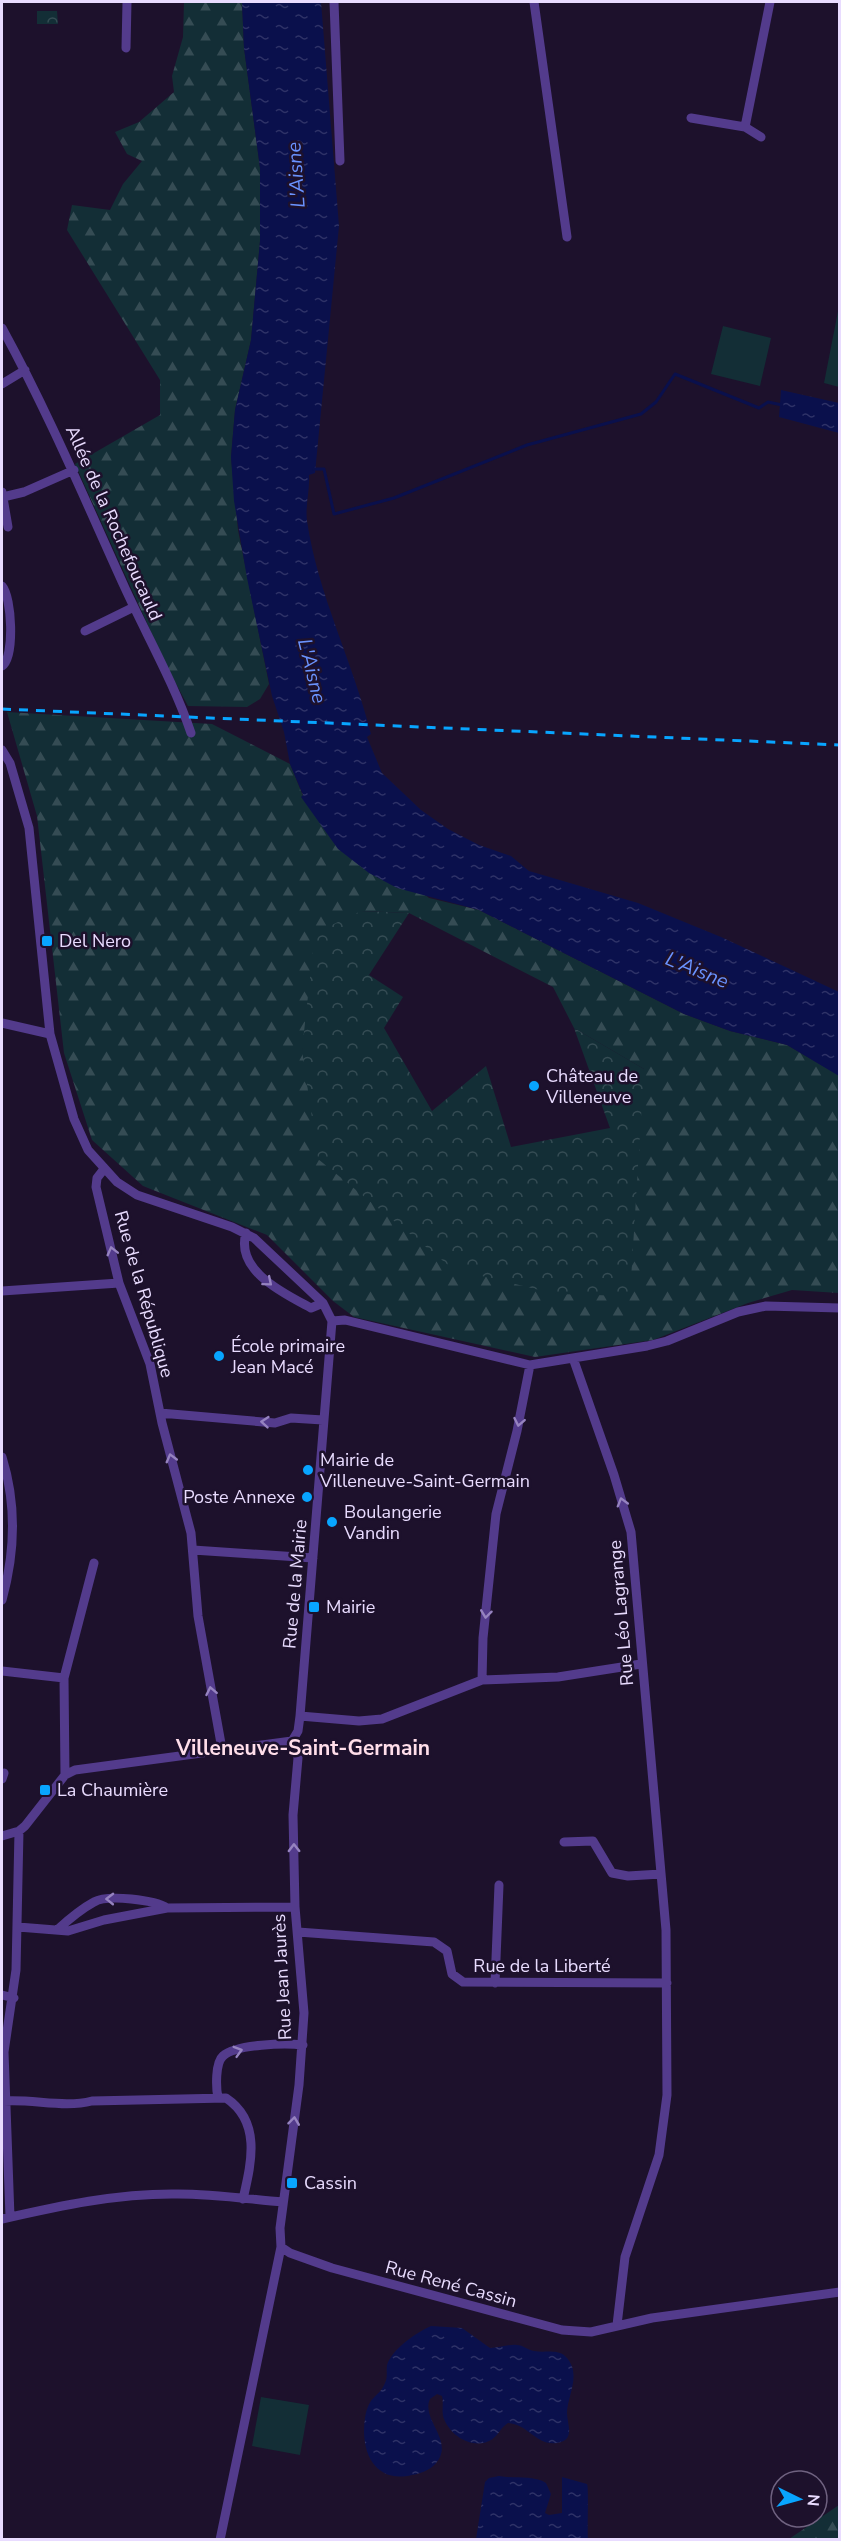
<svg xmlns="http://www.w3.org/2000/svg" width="841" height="2541" viewBox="0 0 841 2541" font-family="'Nunito Sans',sans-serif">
  <defs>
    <pattern id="forest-firs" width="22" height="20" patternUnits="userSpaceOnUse" patternTransform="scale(1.5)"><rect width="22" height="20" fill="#132e36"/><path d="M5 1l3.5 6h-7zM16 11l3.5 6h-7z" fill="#354c54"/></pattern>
    <pattern id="park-crowns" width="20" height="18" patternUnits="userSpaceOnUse" patternTransform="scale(1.5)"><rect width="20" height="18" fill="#132e36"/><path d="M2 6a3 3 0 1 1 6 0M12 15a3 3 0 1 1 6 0" fill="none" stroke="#354c54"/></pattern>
    <pattern id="water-ripples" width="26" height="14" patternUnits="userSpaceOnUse" patternTransform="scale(1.5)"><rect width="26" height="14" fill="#0a104c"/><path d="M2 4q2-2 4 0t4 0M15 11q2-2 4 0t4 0" fill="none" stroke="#2e3267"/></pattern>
  </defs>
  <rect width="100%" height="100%" fill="#1d112c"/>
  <path fill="url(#forest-firs)" fill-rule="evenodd" d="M184,2H242L244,48L260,168V241L251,340L235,410L231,457L238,530L269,684L260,699L247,707L188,706L166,665L75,464L160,415V380L67,230L72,205L110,210L123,184L142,161L127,154L115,132L139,122L174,92L172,76L183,37Z
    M7,712L212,724L290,764L303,796L429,898L479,910L684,1014L730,1031L787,1045L835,1073L840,1076L839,1293L792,1290L748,1303L653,1340L535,1357L354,1317L333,1301L267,1235L143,1186L92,1140L64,1053L37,816ZM361,911L409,913L553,987L574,1028L644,1069L556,1294L302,1050Z
    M839,2505V2539H789Z"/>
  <path fill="url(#park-crowns)" d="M37,11H57L58,24H37Z
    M361,911L409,913L369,975L403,997L384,1028L432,1111L486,1066L511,1147L610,1128L574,1028L644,1069L630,1296L556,1294L453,1269L318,1159L302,1050L315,933Z"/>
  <path fill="#132e36" d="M839,306H840L839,387L824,383Z
    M723,326L771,338L760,386L711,374Z
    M261,2397L309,2405L300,2455L252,2446Z"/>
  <path fill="url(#water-ripples)" d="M242,2H321L339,226L315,473L309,475C310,490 305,506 307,521C318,595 353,662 371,734L367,737L382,773L421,810L448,829L479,845L511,856L529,871L638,903L721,937L839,992V1076L787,1045L730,1031L684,1014L479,910L397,888L369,873L338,849L301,797L303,795L290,764L284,732L272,696L247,578L234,501L231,457L235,410L251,340L260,241V168L244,48Z
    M781,390L839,403V433L779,417Z
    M431,2326L462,2328L490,2348C499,2348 509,2344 517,2345C523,2345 528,2350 534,2351C544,2353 557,2349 565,2356C583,2373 567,2396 567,2413C567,2424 576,2440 557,2443C536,2446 528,2424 508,2423C501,2427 498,2436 491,2440C474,2450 451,2437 444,2419C441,2412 444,2403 442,2396L437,2394L430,2399C421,2418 451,2438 439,2459C433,2469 423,2473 412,2475C374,2484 360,2451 365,2418C369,2394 379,2398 385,2383C388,2377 386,2371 387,2365C392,2349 417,2332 431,2326Z
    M499,2476C514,2479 534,2475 546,2483L551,2494L545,2513L549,2515L562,2513V2477L587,2484C589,2488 587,2529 588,2539H476L485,2482L489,2478Z"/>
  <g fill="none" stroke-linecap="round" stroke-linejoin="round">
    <path stroke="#0a104c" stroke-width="3" d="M314,469H324L334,514L394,498L527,445L641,414L656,402L675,374L759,408L768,402L782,405"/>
    <path stroke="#533b8c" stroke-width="9" d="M334,2L340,161
      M534,2L567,237
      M126,48L127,2
      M691,118L745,127L770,2
      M745,127L761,137
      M2,328C48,412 85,500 125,588C147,636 174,683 191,733
      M2,384L25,370
      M2,492L8,527
      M3,497L24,492L74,470
      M2,586C12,597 15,657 2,666
      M85,631L134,607
      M2,750L10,763L29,828L50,1034L74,1119L88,1150L117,1182L137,1195L232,1227L254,1238L323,1303L332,1321L300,1716L298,1731L292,1741
      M2,1023L50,1034
      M104,1169L97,1178L96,1187L119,1283L150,1364L162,1423L191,1533L198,1616L222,1749
      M246,1233C235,1271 285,1294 311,1308L323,1303
      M2,1291L119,1283
      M332,1321L345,1320L530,1365L647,1346L667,1341L738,1312L766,1306L840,1308
      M573,1358L614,1475L631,1532L666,1930L667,2095L659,2155L625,2257L617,2325
      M160,1413L275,1423L291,1418L323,1420
      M2,1457C17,1505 15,1553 2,1600
      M193,1550L313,1558
      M2,1671L64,1678
      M482,1680L483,1638L496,1514L517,1431L530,1365
      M300,1716L359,1721L382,1719L482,1680L558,1677L641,1664
      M65,1775L64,1678L94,1563
      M2,1779L4,1773
      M2,1836L19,1831L25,1826L65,1775L75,1770L292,1741
      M564,1842L593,1841L612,1873L628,1876L661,1874
      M18,1927L68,1931L104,1920L167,1908L295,1907
      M57,1930C68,1920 81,1909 94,1902C108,1894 155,1900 167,1908
      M298,1932L434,1942L447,1951L452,1974L463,1982L667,1983
      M495,1983L499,1885
      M2,1995L14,1998
      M218,2098C216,2088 215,2063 223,2056C237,2044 285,2043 303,2045
      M4,2101C34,2099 64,2108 92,2101L226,2098C262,2122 251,2164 243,2199
      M10,2217L4,2052L16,1970L19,1831
      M2,2219C59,2206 118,2193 178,2194C213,2194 248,2199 283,2202
      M281,2247L290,2253L332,2268L562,2330L591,2332L652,2318L840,2292
      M281,2247L280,2228L299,2085L304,2013L295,1907L293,1815L298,1758L292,1741
      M220,2540L281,2247"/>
    <path stroke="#08a5ff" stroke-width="3" stroke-dasharray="9 8" stroke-linecap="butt" d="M2,709L840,745"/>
  </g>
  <defs><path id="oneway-chevron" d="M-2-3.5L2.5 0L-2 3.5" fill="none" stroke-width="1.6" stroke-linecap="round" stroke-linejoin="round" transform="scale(1.5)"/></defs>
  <g stroke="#9683c0">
    <use href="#oneway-chevron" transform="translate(112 1251) rotate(-104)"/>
    <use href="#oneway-chevron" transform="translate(268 1282) rotate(40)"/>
    <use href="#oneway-chevron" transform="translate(265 1422) rotate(-175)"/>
    <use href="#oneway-chevron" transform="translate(519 1422) rotate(101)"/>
    <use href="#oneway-chevron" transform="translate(171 1458) rotate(-105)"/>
    <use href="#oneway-chevron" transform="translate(622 1502) rotate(-106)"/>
    <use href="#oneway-chevron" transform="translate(486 1614) rotate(97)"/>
    <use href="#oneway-chevron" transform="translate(211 1691) rotate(-101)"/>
    <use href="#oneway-chevron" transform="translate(294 1848) rotate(-91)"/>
    <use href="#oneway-chevron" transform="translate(110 1899) rotate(-179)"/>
    <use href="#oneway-chevron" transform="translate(238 2051) rotate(-16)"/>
    <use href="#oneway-chevron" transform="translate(294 2121) rotate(-83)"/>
  </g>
  <g fill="#08a5ff" stroke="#1d112c" stroke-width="2">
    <rect x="41" y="935" width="12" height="12" rx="3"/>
    <circle cx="534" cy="1086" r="6"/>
    <circle cx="219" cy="1356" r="6"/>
    <circle cx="308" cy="1470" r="6"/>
    <circle cx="307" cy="1497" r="6"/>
    <circle cx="332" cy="1522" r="6"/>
    <rect x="308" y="1601" width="12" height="12" rx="3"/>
    <rect x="39" y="1784" width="12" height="12" rx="3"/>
    <rect x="286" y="2177" width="12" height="12" rx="3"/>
  </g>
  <g text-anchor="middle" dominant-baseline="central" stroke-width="5" stroke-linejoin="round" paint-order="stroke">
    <g font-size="18" fill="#e9dcff" stroke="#1d112c">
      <text transform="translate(114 523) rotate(66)">Allée de la Rochefoucauld</text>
      <text transform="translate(144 1294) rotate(74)">Rue de la République</text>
      <text transform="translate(295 1584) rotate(-85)">Rue de la Mairie</text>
      <text transform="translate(621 1613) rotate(-95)">Rue Léo Lagrange</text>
      <text x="542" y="1966">Rue de la Liberté</text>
      <text transform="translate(282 1977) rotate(-93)">Rue Jean Jaurès</text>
      <text transform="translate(451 2284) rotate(15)">Rue René Cassin</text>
    </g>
    <g font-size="18" fill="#e9dcff" stroke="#1d112c" text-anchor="start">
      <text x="59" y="941">Del Nero</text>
      <text x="546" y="1076">Château de<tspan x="546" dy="21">Villeneuve</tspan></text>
      <text x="231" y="1346">École primaire<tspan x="231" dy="21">Jean Macé</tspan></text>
      <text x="320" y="1460">Mairie de<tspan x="320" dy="21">Villeneuve-Saint-Germain</tspan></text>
      <text x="295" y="1497" text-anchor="end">Poste Annexe</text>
      <text x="344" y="1512">Boulangerie<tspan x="344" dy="21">Vandin</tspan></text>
      <text x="326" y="1607">Mairie</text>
      <text x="57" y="1790">La Chaumière</text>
      <text x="304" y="2183">Cassin</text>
    </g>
    <g font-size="20" font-style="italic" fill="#6a93ff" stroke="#1d112c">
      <text transform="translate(296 175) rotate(-94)">L'Aisne</text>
      <text transform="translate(312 671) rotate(76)">L'Aisne</text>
      <text transform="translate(697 970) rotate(22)">L'Aisne</text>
    </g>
    <g font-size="21" font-weight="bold" fill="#ffdeea" stroke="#1d112c">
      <text x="303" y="1748">Villeneuve-Saint-Germain</text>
    </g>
  </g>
  <rect width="841" height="2541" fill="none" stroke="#e9dcff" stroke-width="6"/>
  <g transform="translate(799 2499) rotate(95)"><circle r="28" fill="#1d112c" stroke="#6f6280" stroke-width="1.5"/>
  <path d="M0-4.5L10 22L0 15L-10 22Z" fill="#08a5ff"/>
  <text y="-9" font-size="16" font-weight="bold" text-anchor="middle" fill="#e9dcff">N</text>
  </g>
</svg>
